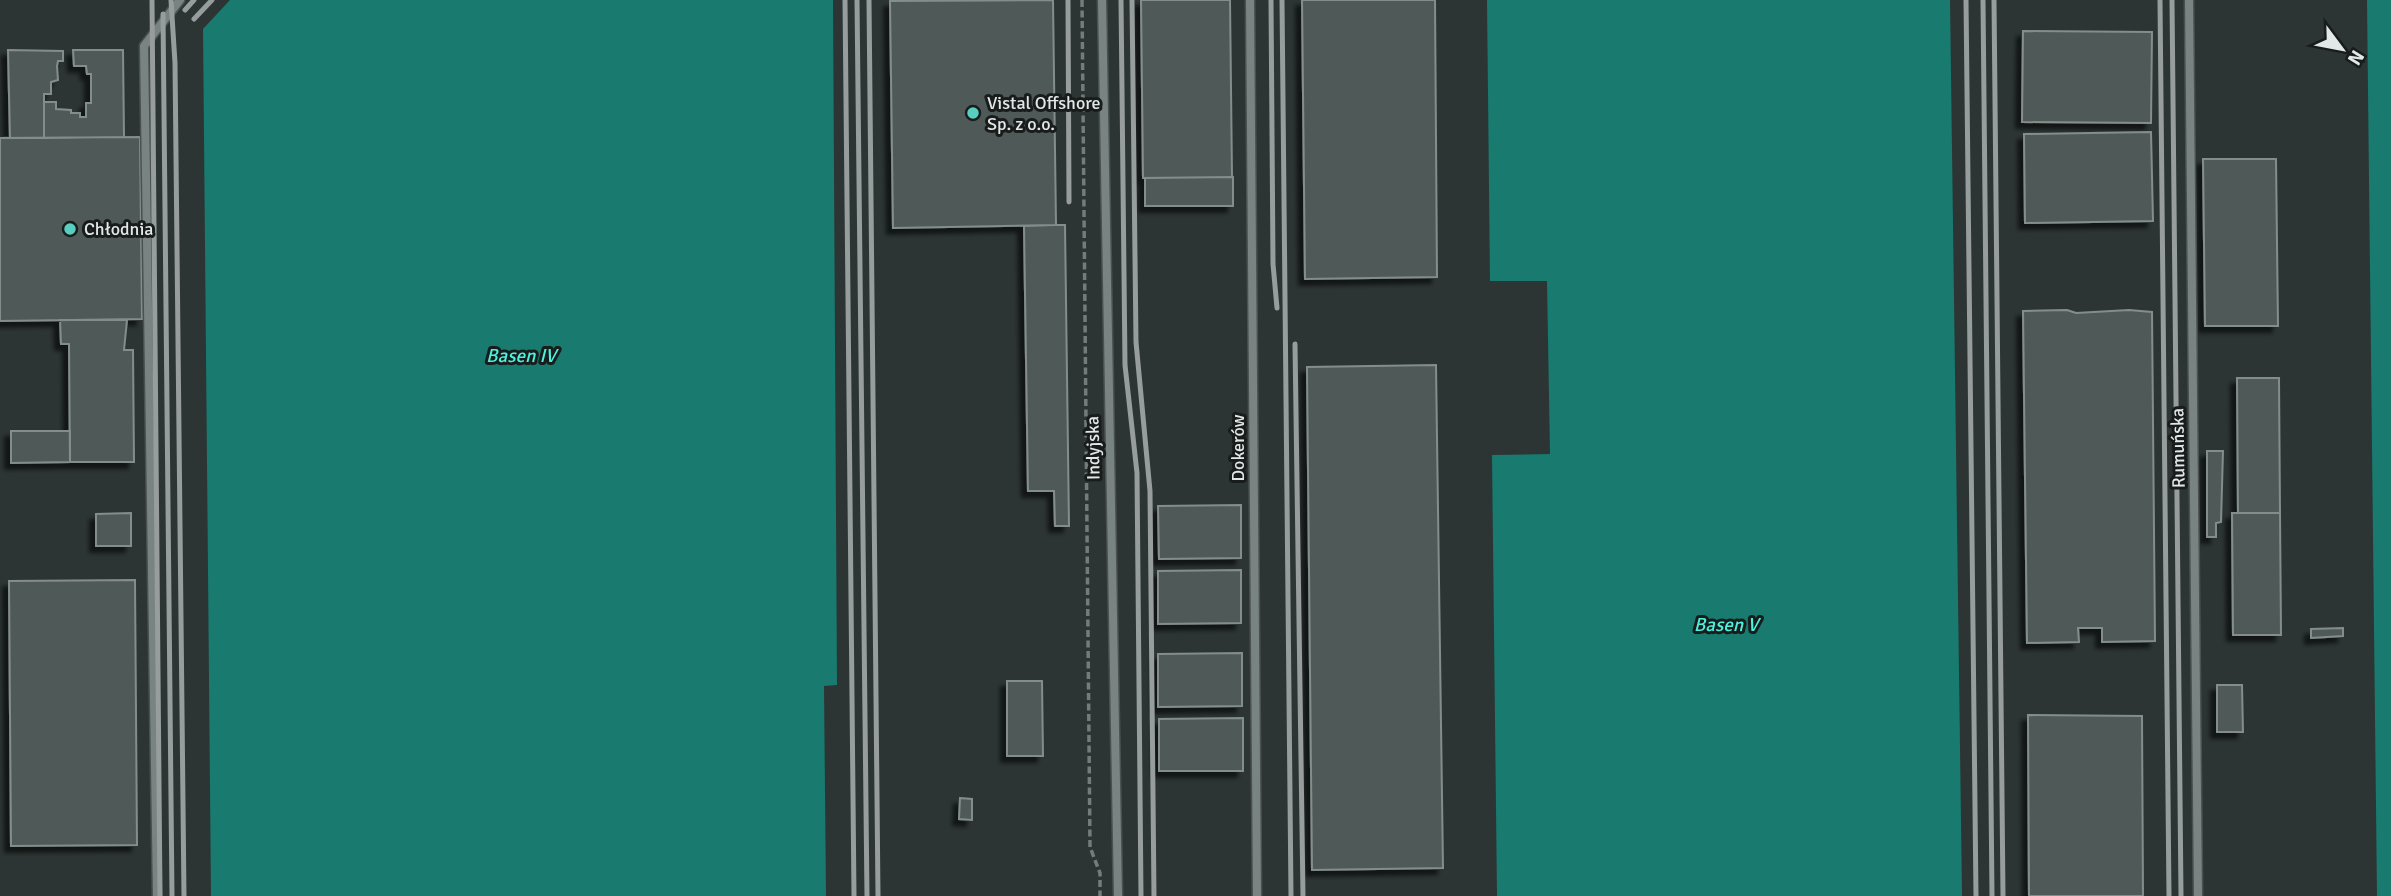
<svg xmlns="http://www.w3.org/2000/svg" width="2391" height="896" viewBox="0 0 2391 896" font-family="Signika,sans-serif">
  <defs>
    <filter id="shadow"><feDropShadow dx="-6" dy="6" stdDeviation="2" flood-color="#0009"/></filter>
  </defs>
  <rect width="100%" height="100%" fill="#2c3534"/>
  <path fill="#197a70" d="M230,0H833L837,685L824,686L826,896H211L203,29Z
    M1487,0H1950L1962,896H1497L1492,455L1550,454L1547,281H1490Z
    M2367,0H2391V896H2377Z"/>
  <path fill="#505a59" stroke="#838e8c" stroke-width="2" filter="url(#shadow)" d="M1053,0L1056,225L893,228L890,1Z
    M1141,0H1230L1232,177L1143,178Z
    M1302,0H1435L1437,277L1305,279Z
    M2023,31L2152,32L2151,123L2022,122Z
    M8,50L63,51V61H58L57,66L58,80L51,82V94H44V138H10Z
    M73,50H123L124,137L44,138V102H56V109L71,110V113H80V117H86V103H91V74H87L86,66H74Z
    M2151,132L2153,221L2025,223L2024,134Z
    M140,137L142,319L0,321V138Z
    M2203,159H2276L2278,326H2205Z
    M1233,177V206H1145V178Z
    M1056,225H1065L1069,526H1055L1054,491H1028L1024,226Z
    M2067,310L2076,313L2129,310L2152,312L2155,641L2102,642V628H2078L2079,642L2027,643L2023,311Z
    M60,320H127L124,350H133L134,462H70L69,344H61Z
    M1436,365L1443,868L1312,870L1307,367Z
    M2237,378H2279L2280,513H2238Z
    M11,431H70V462L11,463Z
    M2207,451H2223L2221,522L2216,523V537H2207Z
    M1241,505V558L1159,559L1158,506Z
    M131,513V546H96V514Z
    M2232,513H2280L2281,635H2233Z
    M1241,570V623L1158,624V571Z
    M135,580L137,845L11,846L9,581Z
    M2343,628V636L2311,638V629Z
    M1242,653V706L1158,707V654Z
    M1007,681H1042L1043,756H1007Z
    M2217,685H2242L2243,732H2217Z
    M2028,715L2142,716L2143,896H2029Z
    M1243,718V771H1159V719Z
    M960,798L972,799V820L959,819Z"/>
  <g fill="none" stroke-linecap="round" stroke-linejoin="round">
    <g stroke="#4a5251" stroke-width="11">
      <path id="service" d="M1102,0L1118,896
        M1250,0L1257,896
        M2189,0L2198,896
        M157,896L144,46L180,0"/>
    </g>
    <path stroke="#747c7b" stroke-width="3.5" stroke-dasharray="7 3.5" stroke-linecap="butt" d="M1082,0L1090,847L1100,873V896"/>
    <use href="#service" stroke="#788382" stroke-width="8"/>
    <path stroke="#969d9c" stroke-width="5" d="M152,0L160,896
      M171,0L175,63L184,896
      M845,0L854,896
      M857,0L867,896
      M869,0L878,896
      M1068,0L1069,202
      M1121,0L1125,365L1137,473L1141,896
      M1132,0L1136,342L1150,491L1154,896
      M1271,0L1273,264L1277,308
      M1282,0L1291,896
      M1966,0L1976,896
      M1983,0L1992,896
      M1994,0L2003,896
      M2160,0L2169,896
      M2172,0L2181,896
      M185,10L194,0
      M163,14L172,896
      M194,19L212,0
      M1295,344L1303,896"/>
  </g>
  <g fill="#58cec0" stroke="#181c1b" stroke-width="2.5">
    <circle cx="973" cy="113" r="7"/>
    <circle cx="70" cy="229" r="7"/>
  </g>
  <g text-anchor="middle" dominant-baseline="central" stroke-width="6" stroke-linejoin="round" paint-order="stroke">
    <g font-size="18" fill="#e2e8e7" stroke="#181c1b" text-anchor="start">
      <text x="987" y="103">Vistal Offshore<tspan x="987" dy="21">Sp. z o.o.</tspan></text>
      <text x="84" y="229">Chłodnia</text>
    </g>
    <g font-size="18" fill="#e2e8e7" stroke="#181c1b">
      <text transform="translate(1093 448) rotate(-91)">Indyjska</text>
      <text transform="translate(1238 448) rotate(-90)">Dokerów</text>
      <text transform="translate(2178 448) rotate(-91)">Rumuńska</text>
    </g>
    <g font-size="19" font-style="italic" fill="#4af2e0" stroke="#181c1b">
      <text x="521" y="356">Basen IV</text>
      <text x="1726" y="625">Basen V</text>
    </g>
  </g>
  <g transform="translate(2342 49) rotate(122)" stroke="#181c1b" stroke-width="5" paint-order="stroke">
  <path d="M0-5L12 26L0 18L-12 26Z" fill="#e2e8e7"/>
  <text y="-10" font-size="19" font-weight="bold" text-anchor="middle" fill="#e2e8e7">N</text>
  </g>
</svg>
